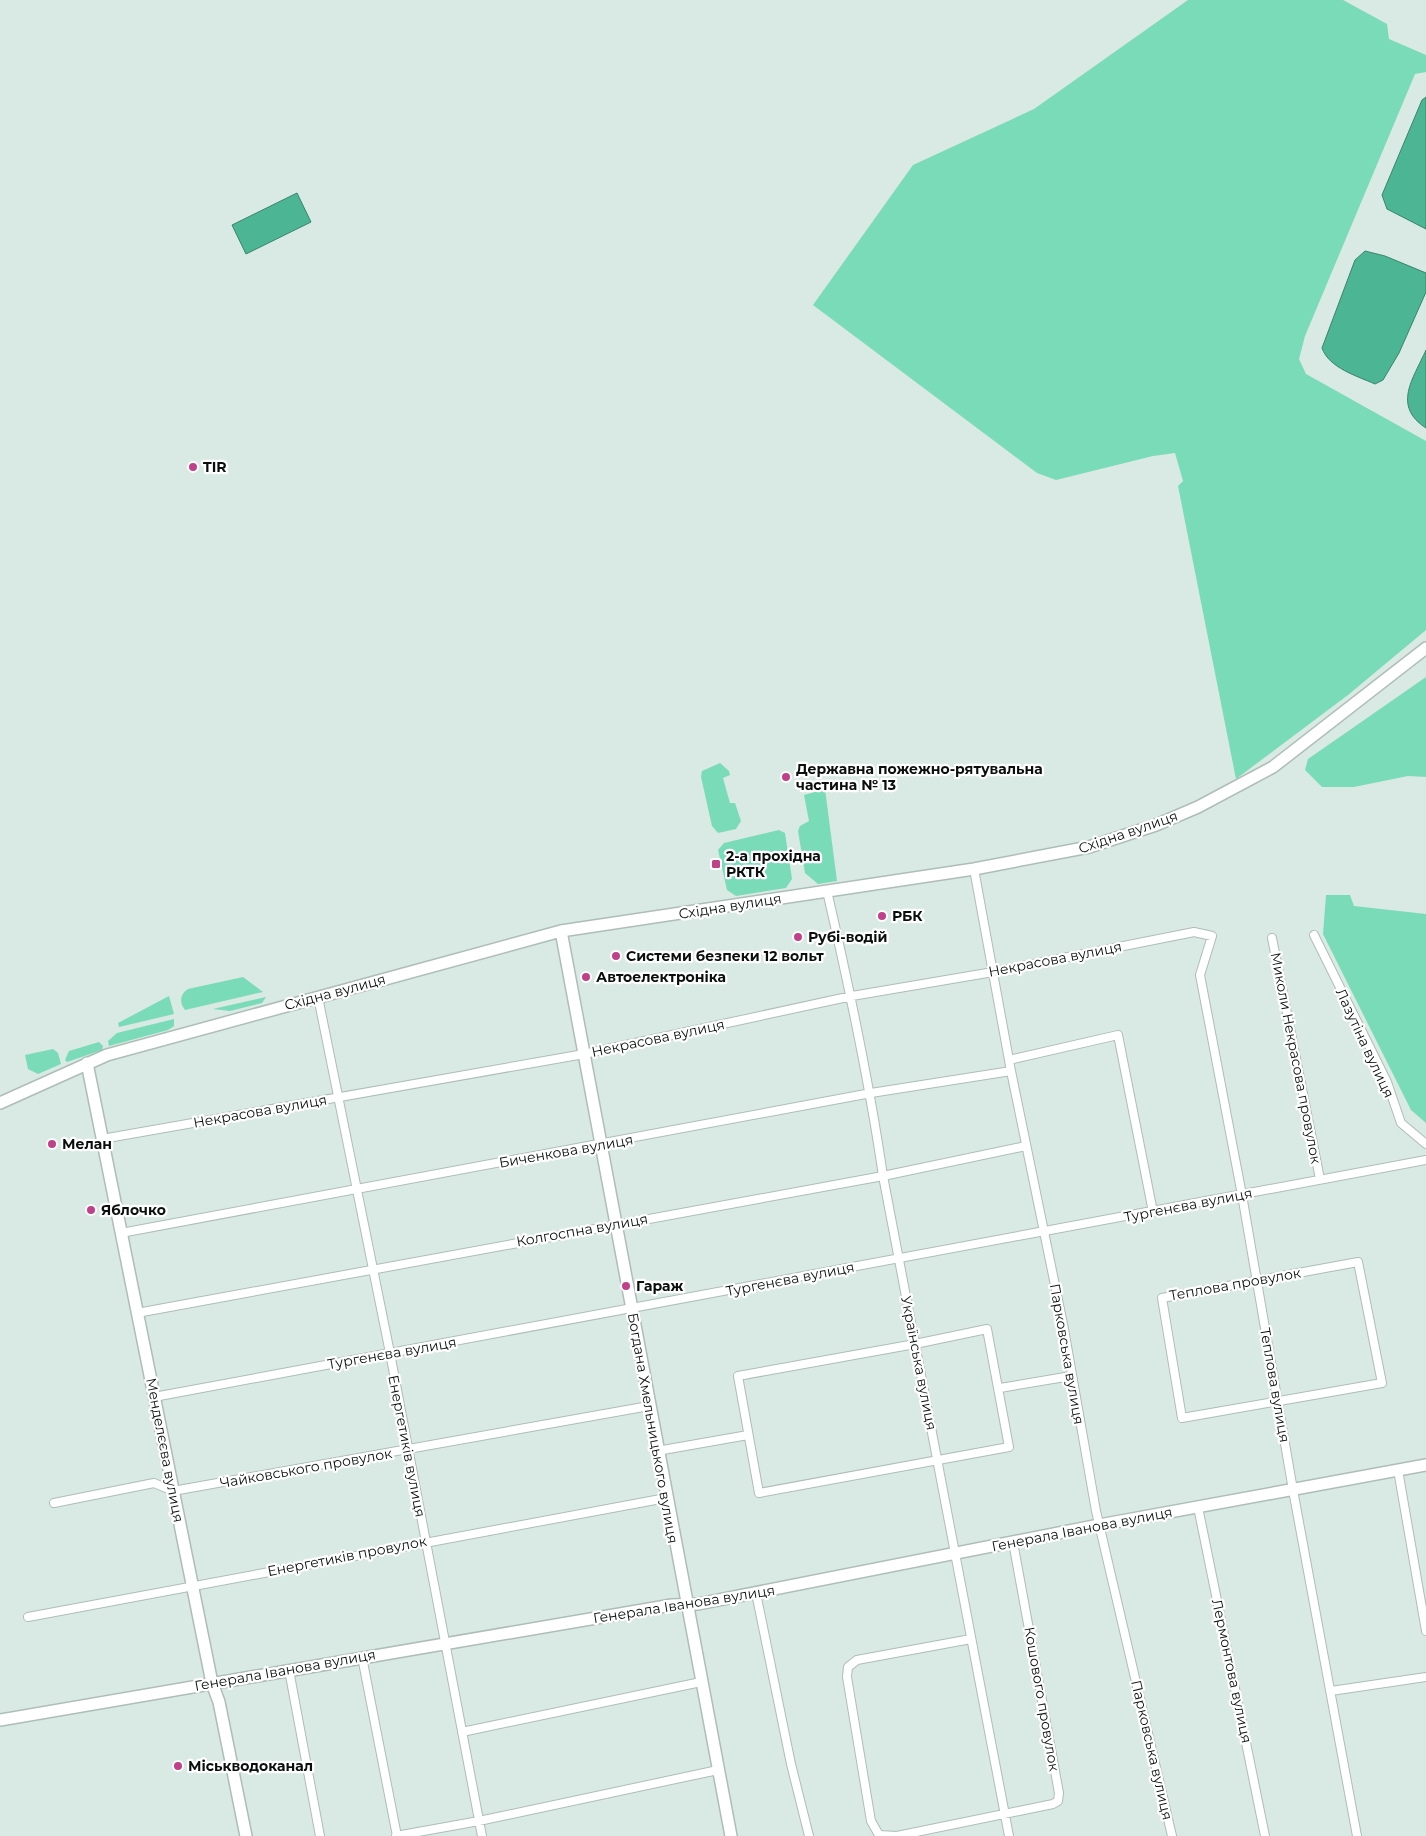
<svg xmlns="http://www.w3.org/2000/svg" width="1426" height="1836" viewBox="0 0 1426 1836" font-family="Montserrat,sans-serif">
  <rect width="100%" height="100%" fill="#d9e9e3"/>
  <path fill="#7adbb9" d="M1188,0H1343L1387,24L1389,39L1426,55V72L1415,74L1305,336L1299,359L1306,374L1426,441V630L1348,695L1236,779L1178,486L1183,481L1175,453L1153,456L1056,480L1037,473L813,305L913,165L1034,109Z
    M1426,677V777L1408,776L1354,787H1322L1305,770L1308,759Z
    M720,763L729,771L730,775L723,778L730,803H735L741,821L736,829L718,833L712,826L701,777L702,771Z
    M825,789L837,881L818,884L805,873L798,831L800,826L809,821L804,795Z
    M779,830L785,833L792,879L786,888L736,896L727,890L718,850L724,843Z
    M1326,895H1350L1354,906L1426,914V1123L1411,1110L1323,934Z
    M243,977L263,992L185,1010C179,1003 180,994 188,989Z
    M169,996L174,1014L119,1027L118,1023Z
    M266,997L262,1003L230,1011L213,1009Z
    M174,1019V1026L168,1030L109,1046L108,1041L117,1033Z
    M99,1042L103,1046L102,1050L67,1062L65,1060L69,1051Z
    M53,1049L58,1053L61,1064L38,1074L28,1069L25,1055Z"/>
  <path fill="#4cb694" stroke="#38846c" d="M1426,97V229L1387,209L1382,195L1422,100Z
    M297,193L311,222L246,254L232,225Z
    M1365,251L1385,256L1426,273V292L1399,353L1383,380L1375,384C1357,376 1329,368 1322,348L1355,260Z
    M1426,350V428C1392,406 1413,379 1426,350Z"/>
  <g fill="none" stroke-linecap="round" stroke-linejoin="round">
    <g stroke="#aebdb7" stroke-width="10">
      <path id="street" d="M974,869L1011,1071L1064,1329L1096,1511L1172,1836
        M827,891C849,986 869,1080 883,1176L1009,1836
        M1314,935L1387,1082L1401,1123L1426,1144
        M1272,938L1320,1179
        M318,997L390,1353L482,1836
        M1009,1060L1118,1035L1153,1212
        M102,1139L584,1054L852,996L993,972L1194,932L1212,936L1200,975L1242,1195L1293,1490L1357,1836
        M121,1233L871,1093L1011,1071
        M1358,1262L1382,1383L1182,1418L1162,1298Z
        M137,1313L883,1176L1026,1146
        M987,1329L1009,1447L759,1493L738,1376L915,1344Z
        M1000,1388L1071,1376
        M154,1397L1426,1160
        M657,1451L748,1435
        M1398,1470L1426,1631
        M54,1503L154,1483L173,1491L649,1406
        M1198,1507L1265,1836
        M756,1593L791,1764L809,1836
        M28,1617L666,1498
        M971,1639L857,1660L848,1667L847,1677L871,1821L879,1835L897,1836L1053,1804L1058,1801L1059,1793L1013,1542
        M362,1657L397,1836
        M289,1670L320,1836
        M1331,1691L1426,1677
        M462,1732L701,1682
        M396,1836L479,1821L718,1770"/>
    </g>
    <g stroke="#aebdb7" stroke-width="14">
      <path id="secondary" d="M561,931L731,1836
        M87,1063L212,1683L219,1702L246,1836
        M0,1103L107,1055L561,931L974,869L1089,847L1156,825L1198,807L1273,767L1426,648
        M0,1720L672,1605L698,1604L1099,1525L1426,1465"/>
    </g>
    <use href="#street" stroke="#fff" stroke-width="8"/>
    <use href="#secondary" stroke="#fff" stroke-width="11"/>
  </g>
  <g fill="#c1408a" stroke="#fff" stroke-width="2">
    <circle cx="193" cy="467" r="5"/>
    <circle cx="786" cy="777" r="5"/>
    <rect x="711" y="859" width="10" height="10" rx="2.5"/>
    <circle cx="882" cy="916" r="5"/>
    <circle cx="798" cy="937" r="5"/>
    <circle cx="616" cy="956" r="5"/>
    <circle cx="586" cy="977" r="5"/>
    <circle cx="52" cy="1144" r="5"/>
    <circle cx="91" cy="1210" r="5"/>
    <circle cx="626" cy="1286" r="5"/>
    <circle cx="178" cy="1766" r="5"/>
  </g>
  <g text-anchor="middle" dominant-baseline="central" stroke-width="4.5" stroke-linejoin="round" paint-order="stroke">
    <g font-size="14" font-weight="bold" fill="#0a0f0d" stroke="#fff" text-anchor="start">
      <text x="203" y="467">TIR</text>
      <text x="796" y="769">Державна пожежно-рятувальна<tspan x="796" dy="16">частина № 13</tspan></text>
      <text x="726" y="856">2-а прохідна<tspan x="726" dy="16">РКТК</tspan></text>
      <text x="892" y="916">РБК</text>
      <text x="808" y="937">Рубі-водій</text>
      <text x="626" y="956">Системи безпеки 12 вольт</text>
      <text x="596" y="977">Автоелектроніка</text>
      <text x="62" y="1144">Мелан</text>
      <text x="101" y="1210">Яблочко</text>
      <text x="636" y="1286">Гараж</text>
      <text x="188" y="1766">Міськводоканал</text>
    </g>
    <g font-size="14" fill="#0a0f0d" stroke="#fff">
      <text transform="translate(1128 832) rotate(-19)">Східна вулиця</text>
      <text transform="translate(730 906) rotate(-9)">Східна вулиця</text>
      <text transform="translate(1055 959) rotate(-11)">Некрасова вулиця</text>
      <text transform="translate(335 992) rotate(-15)">Східна вулиця</text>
      <text transform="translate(658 1038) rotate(-12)">Некрасова вулиця</text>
      <text transform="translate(1365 1043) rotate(65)">Лазутіна вулиця</text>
      <text transform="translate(1296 1058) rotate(79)">Миколи Некрасова провулок</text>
      <text transform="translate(260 1111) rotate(-10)">Некрасова вулиця</text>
      <text transform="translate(566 1151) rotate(-10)">Биченкова вулиця</text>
      <text transform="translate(1188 1205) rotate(-11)">Тургенєва вулиця</text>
      <text transform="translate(582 1230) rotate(-10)">Колгоспна вулиця</text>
      <text transform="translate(790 1279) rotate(-11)">Тургенєва вулиця</text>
      <text transform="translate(1235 1284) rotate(-10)">Теплова провулок</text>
      <text transform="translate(392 1353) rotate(-10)">Тургенєва вулиця</text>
      <text transform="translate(1067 1354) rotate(80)">Парковська вулиця</text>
      <text transform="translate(919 1363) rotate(79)">Українська вулиця</text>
      <text transform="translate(1275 1385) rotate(80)">Теплова вулиця</text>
      <text transform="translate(653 1428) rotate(80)">Богдана Хмельницького вулиця</text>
      <text transform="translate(407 1446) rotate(79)">Енергетиків вулиця</text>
      <text transform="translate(165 1450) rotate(79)">Менделєєва вулиця</text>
      <text transform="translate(306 1468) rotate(-10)">Чайковського провулок</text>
      <text transform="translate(1082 1529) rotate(-11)">Генерала Іванова вулиця</text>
      <text transform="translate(347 1556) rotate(-11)">Енергетиків провулок</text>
      <text transform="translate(684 1604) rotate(-9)">Генерала Іванова вулиця</text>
      <text transform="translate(285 1670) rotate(-10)">Генерала Іванова вулиця</text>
      <text transform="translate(1232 1671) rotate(78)">Лермонтова вулиця</text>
      <text transform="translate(1042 1699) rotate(80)">Кошового провулок</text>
      <text transform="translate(1152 1750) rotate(77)">Парковська вулиця</text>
    </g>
  </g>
</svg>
